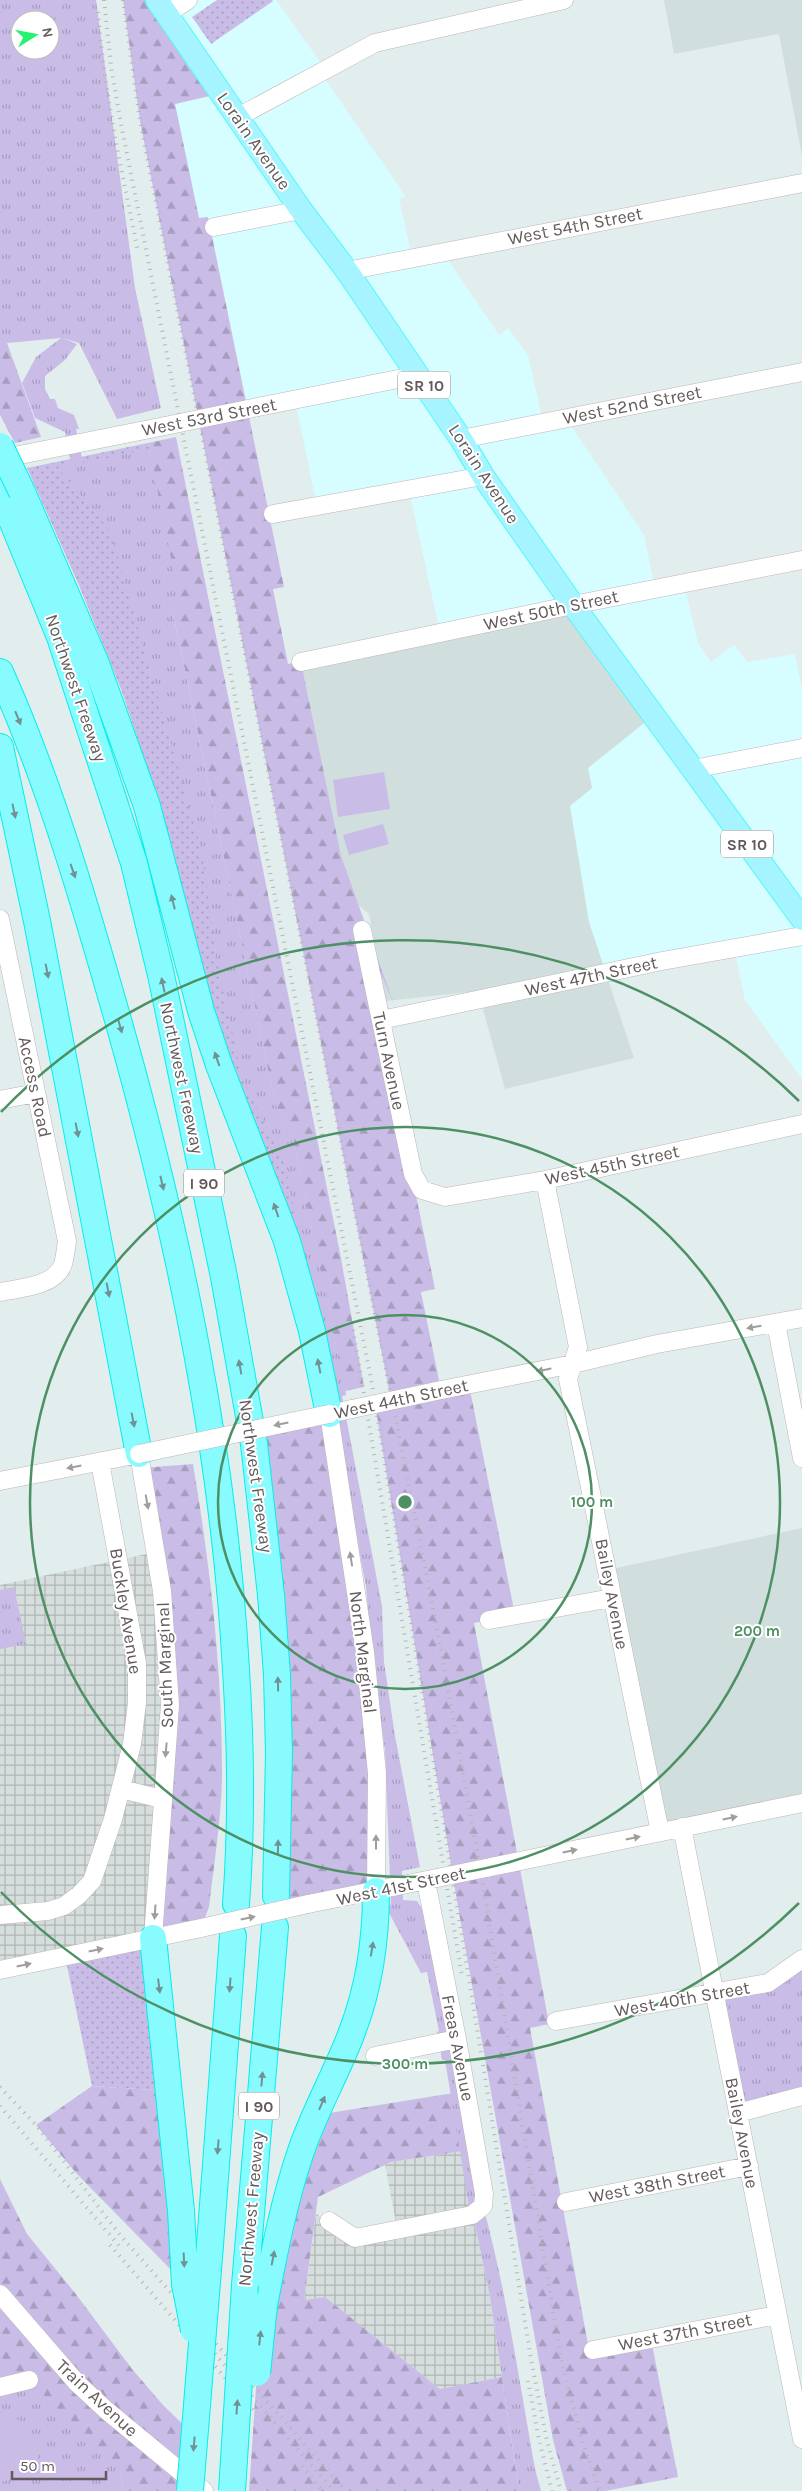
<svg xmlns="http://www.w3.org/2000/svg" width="802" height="2491" viewBox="0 0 802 2491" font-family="Karla,sans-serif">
  <defs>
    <pattern id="industrial-grid" width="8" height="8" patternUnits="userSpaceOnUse" patternTransform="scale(1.25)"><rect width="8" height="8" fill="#d5dddd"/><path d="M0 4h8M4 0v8" fill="none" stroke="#b0b6b6"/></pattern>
    <pattern id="grass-dots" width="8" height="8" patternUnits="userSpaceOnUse" patternTransform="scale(1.25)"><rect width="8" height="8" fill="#c9bde8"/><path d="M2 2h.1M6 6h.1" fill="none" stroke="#a79dbf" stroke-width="1.8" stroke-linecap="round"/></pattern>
    <pattern id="forest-firs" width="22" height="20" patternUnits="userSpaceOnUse" patternTransform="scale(1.25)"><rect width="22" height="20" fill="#c9bde8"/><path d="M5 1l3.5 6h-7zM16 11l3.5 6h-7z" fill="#a79dbf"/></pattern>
    <pattern id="park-tufts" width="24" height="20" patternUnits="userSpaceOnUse" patternTransform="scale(1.25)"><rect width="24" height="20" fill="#c9bde8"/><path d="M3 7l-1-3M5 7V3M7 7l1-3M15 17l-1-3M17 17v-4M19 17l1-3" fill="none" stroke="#a79dbf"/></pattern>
  </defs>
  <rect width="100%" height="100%" fill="#e2edee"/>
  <path fill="#d6fdff" d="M157,0H276L326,70L321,73L406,197L399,198L412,258L443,252L499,335L508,328L528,355L543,422L566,418L644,535L655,588L684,583L698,643L711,662L734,645L747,662L795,654L802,689V1079L745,1000L734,948L597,974L564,798L588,768L654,715L440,633L409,490L317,506L295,400L248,409L208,217L199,218L175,104L221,94Z"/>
  <path fill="url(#industrial-grid)" d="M156,1552L170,1705L153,1938L0,1970V1585Z
    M476,2149L475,2225L490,2297L502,2377L440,2389L325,2297L304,2300L316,2214L355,2238L397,2228L385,2165L391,2162Z"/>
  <path fill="#d1dede" d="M664,0H802V156L779,34L674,54Z
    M573,605L654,715L588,768L592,788L570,806L589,922L634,1058L505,1089L478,991L386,1001L369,914L351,899L345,886L301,662Z
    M802,1528V1803L660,1832L607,1570Z"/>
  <path fill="url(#grass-dots)" d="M217,0H272L273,1L211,44L192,17Z
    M148,443L166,527L173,614L275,1103L293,1137L346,1395L330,1398L240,1091L210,1002L173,850L150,776L121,689L78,583L27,468Z
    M153,1938L170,2091L92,2086L65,1956Z"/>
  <path fill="url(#forest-firs)" d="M123,0H157L222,93L175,104L199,218L208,217L284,587L273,589L288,664L301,662L341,856L394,1004L363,933L435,1289L421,1292L441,1390L469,1385L515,1615L474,1623L549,2024L530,2028L589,2350L651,2339L678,2477L605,2491H567L553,2440L457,1901L375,1404L391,1400L165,248L140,121Z
    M0,334L7,343L41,437L15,443L0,415Z
    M176,437L340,1253L364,1387L345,1391L293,1137L275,1103L173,613L181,612L148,443Z
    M329,1414L365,1652L376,1891L274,1912L278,1857L251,1430Z
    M193,1464C210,1565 222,1668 222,1771C222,1816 214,1863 209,1907L201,1928L153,1938L170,1705L142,1468Z
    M92,2086L170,2091L185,2284L77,2174L36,2125Z
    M466,2091L476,2149L391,2162L318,2197L304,2300L325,2297L440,2389L502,2377L519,2491H249L258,2358L317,2115Z
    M0,2179L27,2234L75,2293L132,2369L163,2405L194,2435L190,2491H123L121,2474L0,2387Z"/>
  <path fill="url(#park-tufts)" fill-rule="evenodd" d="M0,0H96L135,288L161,408L117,419L79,343L63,338L77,344L65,360L45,376V389L50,399H55L58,408L74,415L79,429H76L83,463L149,449L182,612L173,614L275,1103L293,1137L346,1395L342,1396L382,1606L384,1662L395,1736L420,1867L402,1871L403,1900L417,1901L423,1910L482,2202C506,2289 519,2380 535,2469L541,2491H519L490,2297L475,2225L469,2207L445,2060H442L437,2032L439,2031L427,1972L421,1973L387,1909L391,1904L385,1750L373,1670L366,1587L353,1517L345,1485L316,1317L285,1166L242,1077L216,957L204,865L198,837L110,531L58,468L71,463L65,432L35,418L22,383L36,357L61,338L7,343L0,335ZM20,20H50V50H20Z
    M14,1587L26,1644L0,1649V1590Z
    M802,1959V2097L738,2113L715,1994L768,1983Z
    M29,2380L121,2474L123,2491H0V2387Z"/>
  <path fill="#c9bde8" d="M384,772L390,809L338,817L333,780Z
    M383,824L389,844L349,855L343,835Z
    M0,2416C35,2417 37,2444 40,2473L0,2482Z
    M68,2480L84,2491H20Z"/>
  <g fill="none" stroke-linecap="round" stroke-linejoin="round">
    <g stroke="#bdb5b6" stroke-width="19">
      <path id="minor" d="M167,14L188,0
        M238,117L375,43L564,0
        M214,227L301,210
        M347,271L802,183
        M248,409L418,375
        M461,439L802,372
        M0,459L165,426
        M273,514L483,476
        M301,662L573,605L802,560
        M693,769L802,748
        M0,919L67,1241C66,1248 65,1257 63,1264C55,1287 19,1288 0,1292
        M362,930L413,1174L422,1190L445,1197L545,1180L802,1124
        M381,1020L662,961L802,936
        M0,1100L36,1093
        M545,1180L578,1347L568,1379L660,1832
        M776,1323L802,1458
        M441,1390L573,1364L657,1344L802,1318
        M352,1409L329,1414L365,1652L377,1773L376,1891
        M0,1481L139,1454L162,1591L170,1705L153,1938
        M489,1620L612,1598
        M121,1789L162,1799
        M682,1827L802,2439
        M486,1868L802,1803
        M308,1904L437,1878
        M0,1915L48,1911L64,1906L79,1895L92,1881L113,1819L132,1744L137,1703V1663L100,1462
        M0,1970L201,1928
        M556,2021L768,1983L802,1959
        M375,2056L457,2039
        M738,2113L802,2096
        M566,2202L749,2166
        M329,2221L355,2238L472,2215L483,2206L484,2194L457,2039L426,1881
        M0,2294L77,2383L106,2410L204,2491
        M593,2350L777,2315
        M0,2387L29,2380"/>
    </g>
    <g stroke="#50f9f9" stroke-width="24">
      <path id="major" d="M157,0L301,210L347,271L461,439L483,476L573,605L802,919"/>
    </g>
    <g stroke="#00f0ea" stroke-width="28">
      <path id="highway" d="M0,491L60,637L134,863L161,975L224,1277L254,1444L271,1595L277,1675L279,1753L276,1896
        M22,492L96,664L147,806L201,1011L219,1065L287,1241L312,1331L329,1414
        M0,672C51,786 86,908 120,1027C179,1237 224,1451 236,1670C241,1748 242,1826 236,1904
        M0,747L37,921L139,1454
        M153,1938L181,2211
        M210,2245L233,1936
        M245,2285L275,1927
        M264,2305C274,2253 284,2201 301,2151C315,2110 337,2072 352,2032C369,1988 376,1939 376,1891"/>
    </g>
    <use href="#minor" stroke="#fff" stroke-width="18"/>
    <use href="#major" stroke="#a6f4ff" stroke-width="22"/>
    <use href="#highway" stroke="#88fbff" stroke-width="26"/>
    <path stroke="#b5b4b4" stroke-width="4" stroke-dasharray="1 6" stroke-linecap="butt" d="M104,0L111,66L121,124L372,1384L531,2359L547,2441L561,2491
      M123,0L140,121L165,248L437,1629L481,1873L561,2359L582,2440L600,2491
      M98,12C104,93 122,172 138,251
      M352,1323L462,1976
      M0,2087L36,2125L120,2235L346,2491
      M0,2106L122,2249
      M110,2245L253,2410
      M201,2338L334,2491
      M528,2381L539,2440L552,2491
      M302,2466L323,2491"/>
    <g stroke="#bdb5b6" stroke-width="19" stroke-linecap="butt">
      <path id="minor-bridge" d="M165,426L248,409
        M352,1409L441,1390
        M139,1454L329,1414
        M437,1878L486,1868
        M201,1928L308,1904"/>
    </g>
    <g stroke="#00f0ea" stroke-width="28" stroke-linecap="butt">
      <path id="highway-bridge" d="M0,446L22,492
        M181,2211L185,2284L194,2330
        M257,2373L264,2305
        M190,2491L210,2245
        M232,2491L245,2285"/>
    </g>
    <use href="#minor-bridge" stroke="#fff" stroke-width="18"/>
    <use href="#highway-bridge" stroke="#88fbff" stroke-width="26"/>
  </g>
  <defs><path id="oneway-solid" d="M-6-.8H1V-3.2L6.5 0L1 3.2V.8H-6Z" transform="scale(1.25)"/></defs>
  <g fill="#719295">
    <use href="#oneway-solid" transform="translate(18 718) rotate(68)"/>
    <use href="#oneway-solid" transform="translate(14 811) rotate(78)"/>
    <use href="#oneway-solid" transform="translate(73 871) rotate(71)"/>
    <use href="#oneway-solid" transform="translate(173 902) rotate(-104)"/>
    <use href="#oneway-solid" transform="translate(47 971) rotate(79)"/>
    <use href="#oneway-solid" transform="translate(163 985) rotate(-102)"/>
    <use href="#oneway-solid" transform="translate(120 1026) rotate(74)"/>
    <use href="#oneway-solid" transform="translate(217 1059) rotate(-109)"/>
    <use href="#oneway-solid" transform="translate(77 1130) rotate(79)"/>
    <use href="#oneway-solid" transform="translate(162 1183) rotate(77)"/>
    <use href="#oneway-solid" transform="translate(276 1210) rotate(-109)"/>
    <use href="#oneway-solid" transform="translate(108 1290) rotate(79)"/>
    <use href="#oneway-solid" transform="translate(319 1366) rotate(-101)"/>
    <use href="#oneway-solid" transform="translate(240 1367) rotate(-100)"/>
    <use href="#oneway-solid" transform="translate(133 1420) rotate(79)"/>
    <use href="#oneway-solid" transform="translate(278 1684) rotate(-91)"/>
    <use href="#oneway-solid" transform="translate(278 1847) rotate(-89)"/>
    <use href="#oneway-solid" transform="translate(372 1949) rotate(-81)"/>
    <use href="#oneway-solid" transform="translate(230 1985) rotate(94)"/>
    <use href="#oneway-solid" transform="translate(159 1986) rotate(83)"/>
    <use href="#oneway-solid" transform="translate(262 2079) rotate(-85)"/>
    <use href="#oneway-solid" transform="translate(322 2103) rotate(-67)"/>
    <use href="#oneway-solid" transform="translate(218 2147) rotate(95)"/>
    <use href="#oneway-solid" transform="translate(273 2258) rotate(-79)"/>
    <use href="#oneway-solid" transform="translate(184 2260) rotate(87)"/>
    <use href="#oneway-solid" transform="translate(260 2338) rotate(-84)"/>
    <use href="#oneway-solid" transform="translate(237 2407) rotate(-86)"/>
    <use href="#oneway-solid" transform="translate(194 2444) rotate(95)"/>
  </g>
  <g fill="#a29c9d">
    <use href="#oneway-solid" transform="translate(754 1327) rotate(170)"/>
    <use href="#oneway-solid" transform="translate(544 1370) rotate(169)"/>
    <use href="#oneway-solid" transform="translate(281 1424) rotate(168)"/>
    <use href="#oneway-solid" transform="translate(74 1467) rotate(169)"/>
    <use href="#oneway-solid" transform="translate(147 1502) rotate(80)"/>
    <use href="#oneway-solid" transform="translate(351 1559) rotate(-99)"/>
    <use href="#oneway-solid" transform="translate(166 1750) rotate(95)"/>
    <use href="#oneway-solid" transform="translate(730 1818) rotate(-12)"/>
    <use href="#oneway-solid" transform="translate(633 1838) rotate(-12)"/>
    <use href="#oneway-solid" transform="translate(376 1842) rotate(-90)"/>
    <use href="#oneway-solid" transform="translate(570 1851) rotate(-12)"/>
    <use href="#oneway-solid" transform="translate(155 1912) rotate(94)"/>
    <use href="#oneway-solid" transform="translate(248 1918) rotate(-12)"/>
    <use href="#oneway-solid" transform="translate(96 1950) rotate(-12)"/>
    <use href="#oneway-solid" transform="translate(24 1965) rotate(-12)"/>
  </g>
  <g fill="none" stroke="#4d9063" stroke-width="2.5">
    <circle cx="405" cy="1502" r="187"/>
    <circle cx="405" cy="1502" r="375"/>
    <path d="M799 1903A562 562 0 0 1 1 1892M1 1112A562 562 0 0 1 799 1101"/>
  </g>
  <g text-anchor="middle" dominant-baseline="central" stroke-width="4" stroke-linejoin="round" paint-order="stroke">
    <g fill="#fff" stroke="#928c8d" stroke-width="1">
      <rect x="398" y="371.5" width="52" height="27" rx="4"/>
      <rect x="721" y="830.5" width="52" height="27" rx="4"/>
      <rect x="184" y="1169.5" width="40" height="27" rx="4"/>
      <rect x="239" y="2092.5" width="40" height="27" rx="4"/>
    </g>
    <g font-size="16" font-weight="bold" fill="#645a5c">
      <text x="424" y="385">SR 10</text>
      <text x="747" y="844">SR 10</text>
      <text x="204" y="1183">I 90</text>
      <text x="259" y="2106">I 90</text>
    </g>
    <g font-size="18" fill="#645a5c" stroke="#fff">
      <text transform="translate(254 141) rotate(55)">Lorain Avenue</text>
      <text transform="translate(575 226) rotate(-11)">West 54th Street</text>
      <text transform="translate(632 405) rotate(-11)">West 52nd Street</text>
      <text transform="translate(209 417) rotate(-11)">West 53rd Street</text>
      <text transform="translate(484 474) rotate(57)">Lorain Avenue</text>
      <text transform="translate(551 610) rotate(-12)">West 50th Street</text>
      <text transform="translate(76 688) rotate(71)">Northwest Freeway</text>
      <text transform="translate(591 976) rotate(-12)">West 47th Street</text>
      <text transform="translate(389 1061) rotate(78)">Turn Avenue</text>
      <text transform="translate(182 1078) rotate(78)">Northwest Freeway</text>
      <text transform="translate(35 1087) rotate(78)">Access Road</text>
      <text transform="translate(612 1165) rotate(-12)">West 45th Street</text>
      <text transform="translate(401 1399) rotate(-12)">West 44th Street</text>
      <text transform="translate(256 1476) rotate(82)">Northwest Freeway</text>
      <text transform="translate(612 1594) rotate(79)">Bailey Avenue</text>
      <text transform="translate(126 1611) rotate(81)">Buckley Avenue</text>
      <text transform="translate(363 1652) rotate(83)">North Marginal</text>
      <text transform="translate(165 1665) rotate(-92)">South Marginal</text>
      <text transform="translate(401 1886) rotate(-12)">West 41st Street</text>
      <text transform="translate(682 1999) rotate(-10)">West 40th Street</text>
      <text transform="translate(458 2048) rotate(79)">Freas Avenue</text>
      <text transform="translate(742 2133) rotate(79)">Bailey Avenue</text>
      <text transform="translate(657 2184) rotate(-11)">West 38th Street</text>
      <text transform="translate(251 2209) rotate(-85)">Northwest Freeway</text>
      <text transform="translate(685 2332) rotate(-11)">West 37th Street</text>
      <text transform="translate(97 2398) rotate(43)">Train Avenue</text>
    </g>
  </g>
  <circle cx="405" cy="1502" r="8" fill="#4d9063" stroke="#fff" stroke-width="2.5"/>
  <g font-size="15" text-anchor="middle" font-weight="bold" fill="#4d9063" stroke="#fff" stroke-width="4" stroke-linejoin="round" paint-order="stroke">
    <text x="592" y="1507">100 m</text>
    <text x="757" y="1636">200 m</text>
    <text x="405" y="2069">300 m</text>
  </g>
  <g transform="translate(35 35) rotate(79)"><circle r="24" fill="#ffffff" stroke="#c1bdbe"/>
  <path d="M0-4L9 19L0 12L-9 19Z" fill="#23f36f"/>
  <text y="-8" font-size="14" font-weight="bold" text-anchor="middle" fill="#645a5c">N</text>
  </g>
  <path d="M12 2471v8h94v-8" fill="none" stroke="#645a5c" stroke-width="2.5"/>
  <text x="20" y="2471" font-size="15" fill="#645a5c" stroke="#ffffff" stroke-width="4" paint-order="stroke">50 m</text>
</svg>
